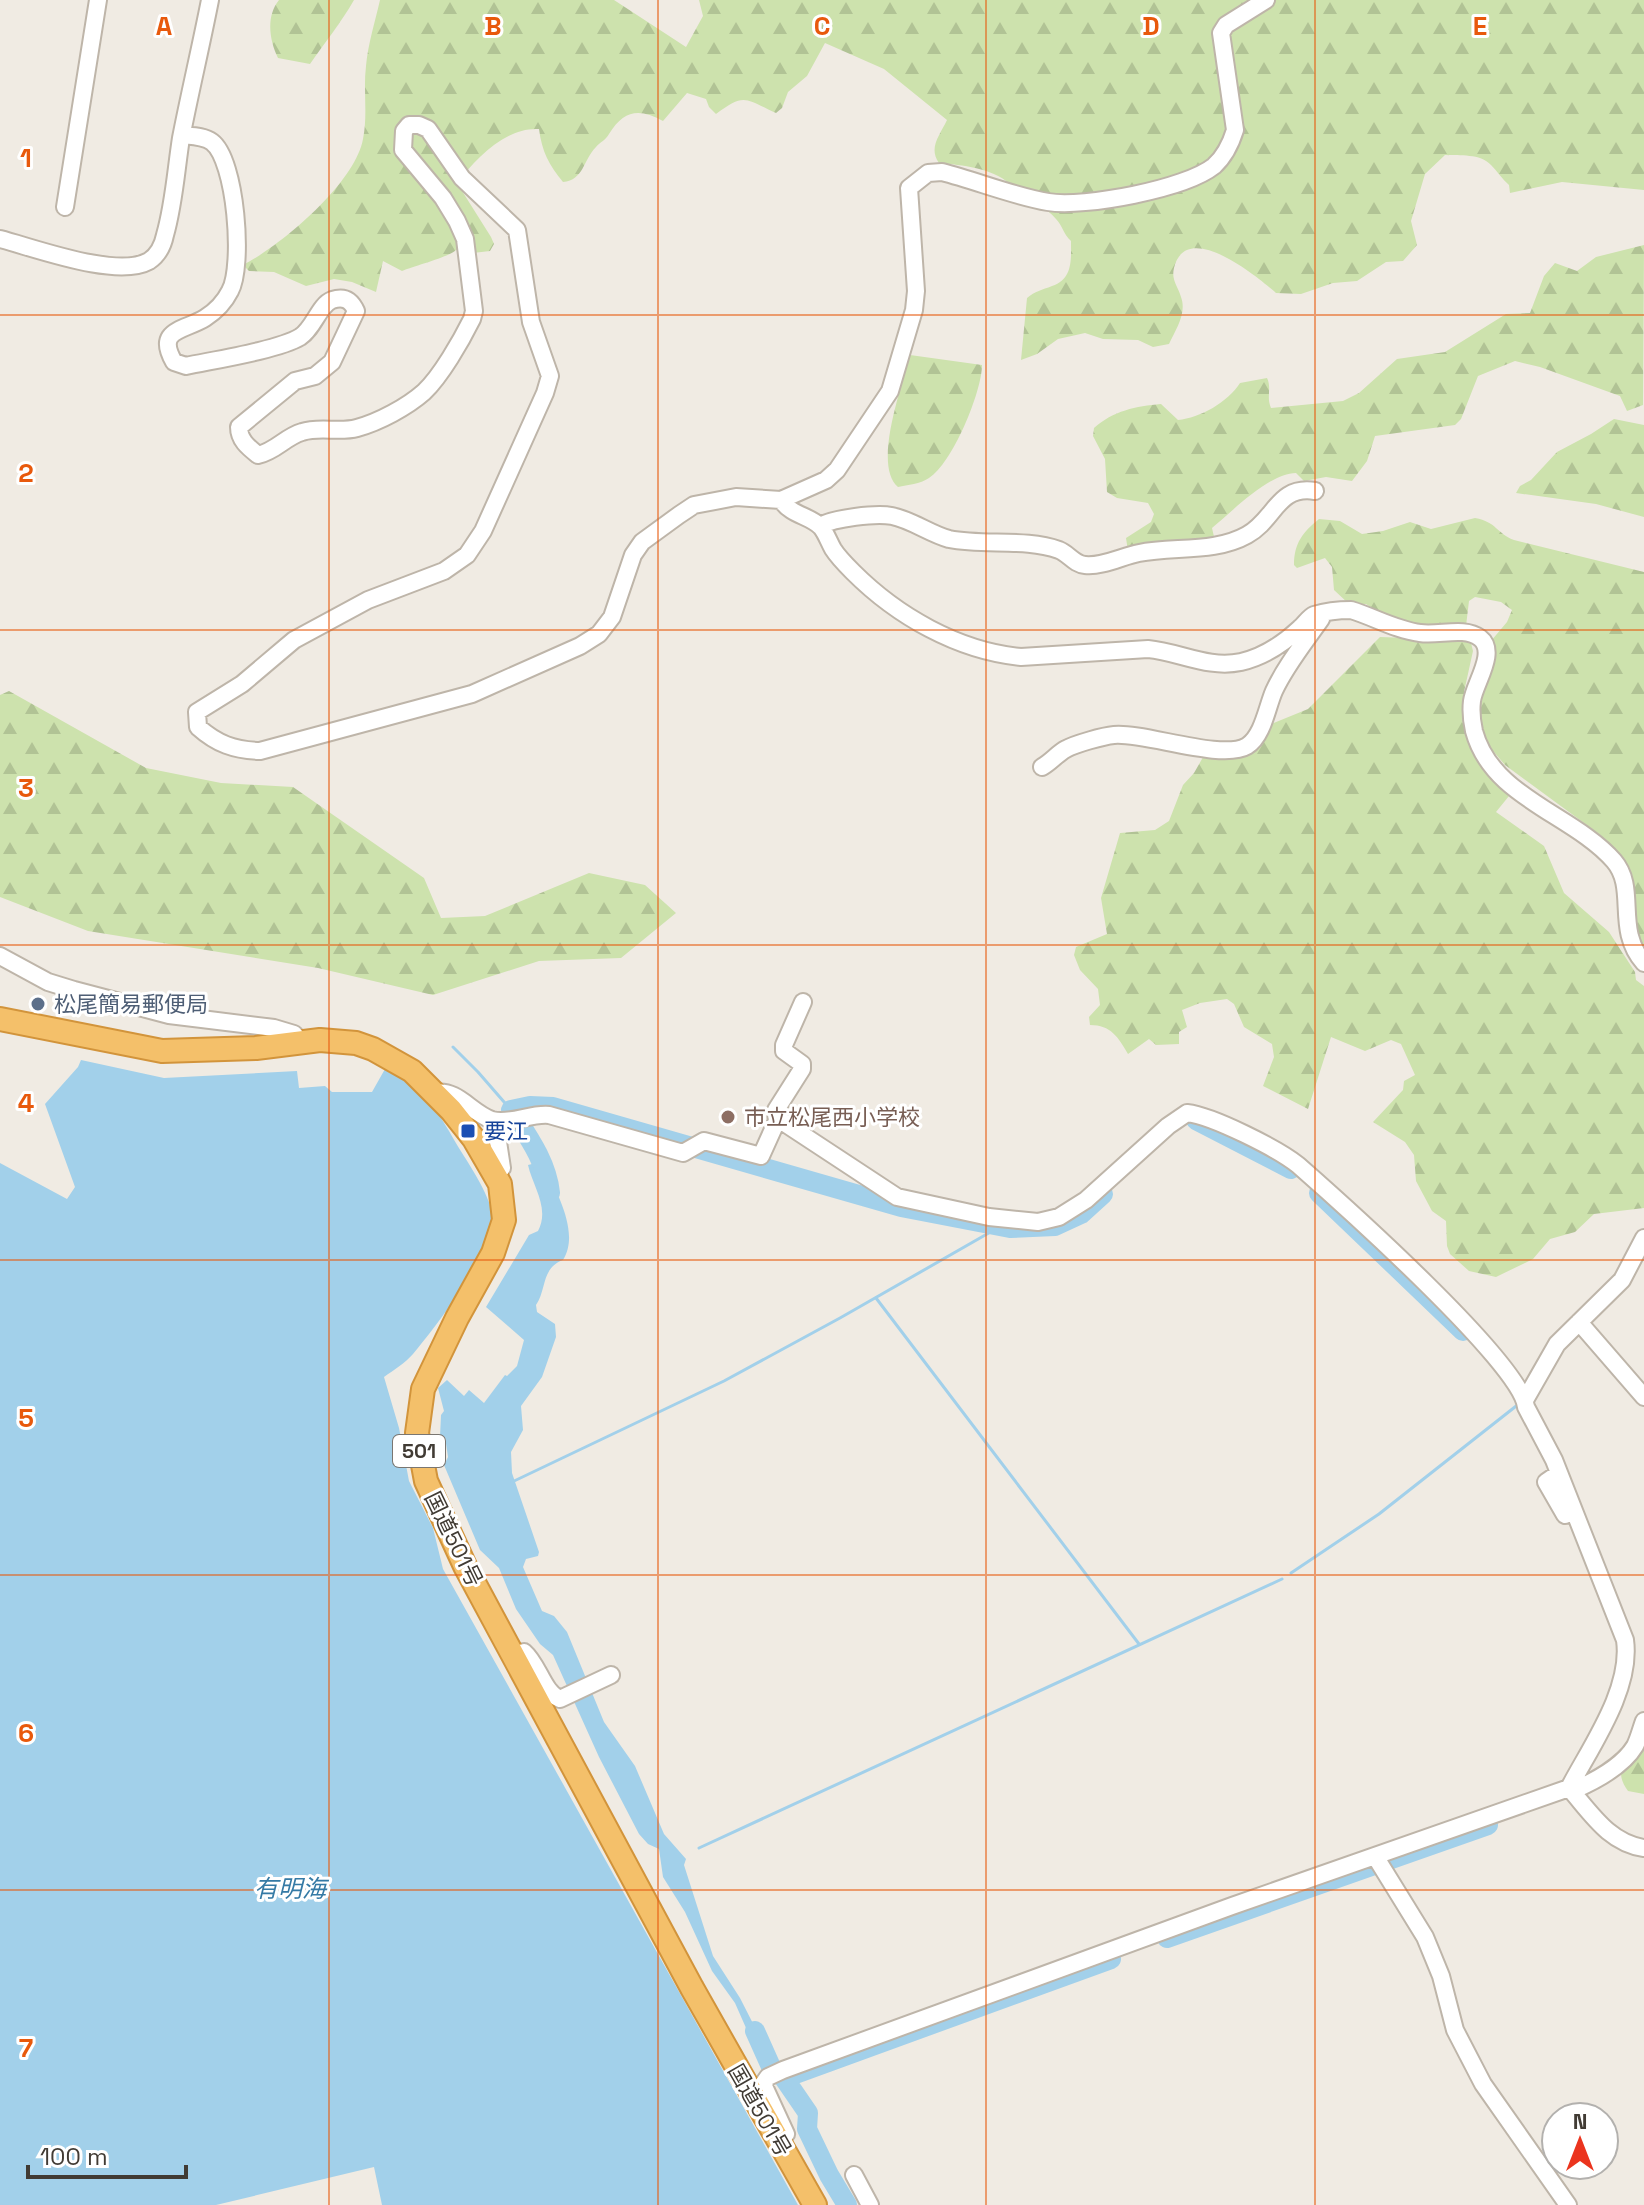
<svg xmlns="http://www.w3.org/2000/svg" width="1644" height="2205" viewBox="0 0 1644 2205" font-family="'Space Grotesk','Noto Sans JP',sans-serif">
  <defs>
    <pattern id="forest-firs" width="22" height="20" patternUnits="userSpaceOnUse" patternTransform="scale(2)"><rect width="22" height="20" fill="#cde2ad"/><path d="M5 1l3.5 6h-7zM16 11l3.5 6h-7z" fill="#b1c395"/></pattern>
  </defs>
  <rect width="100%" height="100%" fill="#f0ebe3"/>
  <path fill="url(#forest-firs)" d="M279,0H354C341,23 325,42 310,64L278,58C269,40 266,16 279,0Z
    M380,0H614L686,47L703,16L699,0H1644V190L1562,182L1510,193L1509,185C1502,179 1497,171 1491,165C1480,153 1460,156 1445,155L1425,174L1411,221L1417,245L1403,261L1386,262L1357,281L1333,283L1301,294L1276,293C1258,277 1186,218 1174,268C1171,280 1178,286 1181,297C1187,313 1176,329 1169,344L1153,347L1138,340L1103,339L1085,333L1058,339L1037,354L1021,360L1027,298C1035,291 1042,290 1052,286C1073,279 1071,260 1071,241C1063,234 1063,226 1056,219C1045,205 1025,199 1010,192V184C992,168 962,165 939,163C928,148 940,135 947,120L884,69L825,43L807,76L788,92L782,108L776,113C745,99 745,92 716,114L709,107L706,99L687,93L663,121C639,108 624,110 609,134C606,140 600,142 596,147C583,160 584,180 563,182C549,165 542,152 539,129C506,127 476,158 457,183L491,237L494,244L490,251L473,253L456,250C449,257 414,266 402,271L383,261L376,292L352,282L334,279L306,286L274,272L249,271L243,265C282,245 355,183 363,139C368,114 363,90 366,66C368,44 375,22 380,0Z
    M1644,245L1643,405L1627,411L1620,396L1540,367L1515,361L1478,376L1461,419L1455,425L1375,436L1367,461L1352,481L1326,477L1304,481L1296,473C1268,474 1234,510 1212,528L1215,541L1128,551L1126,538L1151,522L1154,514L1148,503L1117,498L1107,492L1105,459L1093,436L1094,428C1113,411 1136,406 1161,404L1178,420C1200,418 1228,402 1240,383L1267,378C1272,388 1266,397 1271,408L1343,401L1359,393L1397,359L1445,352L1506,314L1530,313L1544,276L1555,263L1577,271L1596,257Z
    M910,355L982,365C982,392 952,464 929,478C920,484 908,485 898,487C872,465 903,384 910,355Z
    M1614,419L1644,425V517L1596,504L1516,493L1520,486L1531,480L1557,452L1591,434Z
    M1475,518C1497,522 1496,533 1514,540L1644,572V958H1639L1621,861L1599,834L1505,765L1476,731L1473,682L1491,641L1507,622L1512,610L1501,602L1475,597L1469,601L1466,626L1463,628L1396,624L1366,604H1349L1334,590L1332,567L1325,558L1297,568L1294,565C1294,543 1303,532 1319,519L1340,521L1362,534L1383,531L1410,522L1431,529Z
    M1380,637L1464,640L1471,643L1473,651L1464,692L1471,737L1509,796L1496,812L1544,846L1564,893L1609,932L1635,972L1636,980L1644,986V1208L1594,1214L1575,1232L1550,1239L1533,1259L1496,1277L1469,1271L1450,1254L1447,1246L1446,1221L1432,1211L1416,1181L1414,1155L1405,1142L1373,1122L1403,1090L1404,1081L1415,1075L1401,1044L1391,1040L1365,1051L1331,1037L1308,1109L1263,1086L1274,1057L1272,1044L1244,1027L1234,1004L1227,999L1200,1003L1182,1010L1187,1027L1179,1032V1044L1156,1045L1149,1039L1128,1054C1118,1037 1111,1025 1090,1025L1089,1017L1100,1005L1098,989L1080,970L1074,955L1076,947L1107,934L1101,898L1120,833L1155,830L1169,821L1183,785L1194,773L1206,752L1240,750L1269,725L1308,709Z
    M9,691L146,768L221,783L293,787L424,878L441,918L485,916L589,873L645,885L676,913L621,958L539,961L433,995L318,968L88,931L0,897V695Z
    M1644,1746V1794L1628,1791C1612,1769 1626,1758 1644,1746Z"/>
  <path fill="#a2d0ea" d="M81,1060L164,1078L297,1071L299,1088L325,1086L332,1092H372L385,1069C414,1074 435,1107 449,1131C462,1155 486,1186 492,1212C500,1244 434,1329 413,1354C405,1363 394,1370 384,1377L399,1428L409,1481L433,1528L443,1569L798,2205H382L374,2167L216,2205H0V1163L67,1199L75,1187L45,1104L78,1067Z
    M532,1164L540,1171L546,1168C557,1194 580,1233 563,1260C541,1268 547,1289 536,1305L537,1312L555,1324L556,1337L542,1377L521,1406L523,1430L511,1452L512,1473L539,1552L538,1556L526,1559L523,1567L542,1611L554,1616L567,1632L604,1722L635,1766L664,1834L686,1859L684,1865L713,1956L740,1998L768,2053L764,2055L750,2037L735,2003L712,1971L685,1912L663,1877L659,1849L648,1844L639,1834L599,1757L553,1655L540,1644L516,1609L499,1568L480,1550L444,1465L448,1457L445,1437H440L441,1415L444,1411L438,1388L447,1380L464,1396L469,1390L484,1403L505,1375L507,1376L517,1366L524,1340L486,1307L529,1235L538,1231C550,1208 533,1187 528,1165Z"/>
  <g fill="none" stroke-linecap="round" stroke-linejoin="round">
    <path stroke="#a2d0ea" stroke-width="3" d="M453,1047L478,1072L511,1110
      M876,1298L1139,1644
      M512,1482L724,1381L840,1318L1001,1226
      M1291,1573L1379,1514L1520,1403
      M699,1848L1282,1579"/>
    <path stroke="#a2d0ea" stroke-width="20" d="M1196,1120L1291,1169
      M550,1193C547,1162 527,1135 511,1110L530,1106L553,1107L901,1207L1010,1228L1055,1226L1081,1214L1103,1194
      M1319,1193L1463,1331
      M1167,1938L1488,1825
      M755,2031L772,2069L784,2078L808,2113L807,2129L829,2175L847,2205
      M784,2078L1111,1959"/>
    <g stroke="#beb5a9" stroke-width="20">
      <path id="minor" d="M182,135C191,136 204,136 212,142C236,160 244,266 230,291C224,303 216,311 205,318C184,331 155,329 174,362L186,366C214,360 278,350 300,337C314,328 319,305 332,300C344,296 351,300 356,311L332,362L315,376L295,381L239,427C239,440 248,447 258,455C276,451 285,437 302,432C320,426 339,433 357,428C379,422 407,407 424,392C441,376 461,341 472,319L474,311L465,239L457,221L443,198L403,150L404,131L409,125H419L428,129L462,178L517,230L531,322L550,376L545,393L483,531L467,555L444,571L368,600L294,640L242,684L197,712L198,727C217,744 234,750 260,751L472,694L580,646L599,634L612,617L633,555L642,542L679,515L694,505L736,497L781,500L826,480L837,470L890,391L914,310L916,291L909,188L928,173L942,172C977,181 1013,196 1048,202C1084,208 1185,189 1214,166C1224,157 1231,143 1235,130L1221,33L1226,25L1266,0
        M65,207L98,0
        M0,239C35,248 117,279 149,261C158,255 163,245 165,235C174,204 176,170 181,138C190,92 201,46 210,0
        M781,500C792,516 809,515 821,527C826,533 829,542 833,549C838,557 846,565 853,572C897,616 958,651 1021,657L1148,649C1180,652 1208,669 1241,662C1263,657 1284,643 1300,628C1304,625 1309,617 1314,615C1324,612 1339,610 1351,610C1374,617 1396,630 1420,633C1439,636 1464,626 1480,638C1498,652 1474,684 1472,701C1471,709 1472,722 1474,731C1492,798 1573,814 1614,861C1638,889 1614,929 1644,963
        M820,526C834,518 876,513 892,516C912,520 930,534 949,539C985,546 1025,538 1059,550C1069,554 1074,564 1085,565C1102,567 1123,556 1139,553C1174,546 1215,553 1247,535C1275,520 1277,485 1315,491
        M1042,767C1051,762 1058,753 1066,749C1075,744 1103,736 1114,735C1144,732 1222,761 1247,746C1263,736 1267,707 1274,691C1286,665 1305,642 1321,619L1319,616
        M0,956L48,982L74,990L169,1015L274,1028L294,1034L300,1041
        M435,1093C458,1089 471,1113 492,1120C509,1125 531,1113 549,1115L683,1153L704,1141L761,1156L775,1125L777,1122H783L897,1197L989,1217L1038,1222L1059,1217L1086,1200L1168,1126L1187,1113C1213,1116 1278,1149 1298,1165C1339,1201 1521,1363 1526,1407L1554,1460L1625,1640C1632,1689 1591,1746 1569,1788L1232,1906L783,2070L768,2077L763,2084L786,2134L783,2137
        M495,1122L502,1168L496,1174
        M777,1122L776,1110L802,1069V1064L784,1051V1045L803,1002
        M1579,1322L1644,1397
        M1525,1400L1557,1344L1622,1280L1644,1238
        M1559,1473L1546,1482L1565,1515
        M513,1654L524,1652C539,1665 543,1692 560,1699L611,1675
        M1569,1788C1591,1813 1609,1843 1644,1848
        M1572,1791C1593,1782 1623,1766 1635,1746C1639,1738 1641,1729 1644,1721
        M1375,1856L1425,1937L1441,1976L1455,2030L1483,2084L1568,2205
        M854,2175L870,2205"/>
    </g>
    <g stroke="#d2943b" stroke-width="26">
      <path id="highway" d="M0,1019L162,1051L256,1048L320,1040L356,1043L373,1049L412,1071L451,1110L474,1139L500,1184L504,1220L493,1253L457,1318L423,1389L417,1433L426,1481L465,1566L692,1988L815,2205"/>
    </g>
    <use href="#minor" stroke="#fff" stroke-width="16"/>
    <use href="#highway" stroke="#f4c06a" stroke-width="22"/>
  </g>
  <path fill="none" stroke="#e8590c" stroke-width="2" stroke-opacity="0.55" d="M329,0V2205M658,0V2205M986,0V2205M1315,0V2205M0,315H1644M0,630H1644M0,945H1644M0,1260H1644M0,1575H1644M0,1890H1644"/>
  <circle fill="#5c6f8a" stroke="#fff" stroke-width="3" cx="38" cy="1004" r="8"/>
  <circle fill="#8d6e63" stroke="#fff" stroke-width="3" cx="728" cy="1117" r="8"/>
  <rect fill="#1a4fb4" stroke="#fff" stroke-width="3" x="460" y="1123" width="16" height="16" rx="4"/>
  <g text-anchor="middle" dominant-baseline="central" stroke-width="6" stroke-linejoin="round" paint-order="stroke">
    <rect fill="#fff" stroke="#7a7671" stroke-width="2" x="393" y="1435" width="52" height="32" rx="6"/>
    <g font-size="20" font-weight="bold" fill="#413b34">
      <text x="419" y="1451">501</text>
    </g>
    <g font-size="22" fill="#4e5e75" stroke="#fff" text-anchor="start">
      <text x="54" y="1004">松尾簡易郵便局</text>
    </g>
    <g font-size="22" fill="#785e54" stroke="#fff" text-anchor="start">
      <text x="744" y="1117">市立松尾西小学校</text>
    </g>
    <g font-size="22" fill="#164399" stroke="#fff" text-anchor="start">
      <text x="484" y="1131">要江</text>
    </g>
    <g font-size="22" fill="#413b34" stroke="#fff">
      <text transform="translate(454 1539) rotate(64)">国道501号</text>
      <text transform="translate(760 2110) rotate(60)">国道501号</text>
    </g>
    <g font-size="24" font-style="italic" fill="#357aa5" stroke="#fff">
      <text x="290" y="1888">有明海</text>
    </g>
  </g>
  <g font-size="26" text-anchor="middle" font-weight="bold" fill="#e8590c" stroke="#fff" stroke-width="6" stroke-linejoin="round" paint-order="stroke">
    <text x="164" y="35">A</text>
    <text x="493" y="35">B</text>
    <text x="822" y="35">C</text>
    <text x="1151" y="35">D</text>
    <text x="1480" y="35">E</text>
    <text x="26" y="167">1</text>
    <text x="26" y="482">2</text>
    <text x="26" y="797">3</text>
    <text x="26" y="1112">4</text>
    <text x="26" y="1427">5</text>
    <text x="26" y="1742">6</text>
    <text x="26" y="2057">7</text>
  </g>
  <g transform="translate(1580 2141)"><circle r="38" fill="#ffffff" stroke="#b3b1ae" stroke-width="2"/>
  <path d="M0-6L14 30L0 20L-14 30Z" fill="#eb341e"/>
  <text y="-12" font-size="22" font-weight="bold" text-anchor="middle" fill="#413b34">N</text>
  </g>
  <path d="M28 2165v12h158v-12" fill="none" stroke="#413b34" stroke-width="4"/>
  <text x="40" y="2165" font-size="24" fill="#413b34" stroke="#ffffff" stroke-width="6" paint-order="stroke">100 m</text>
</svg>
